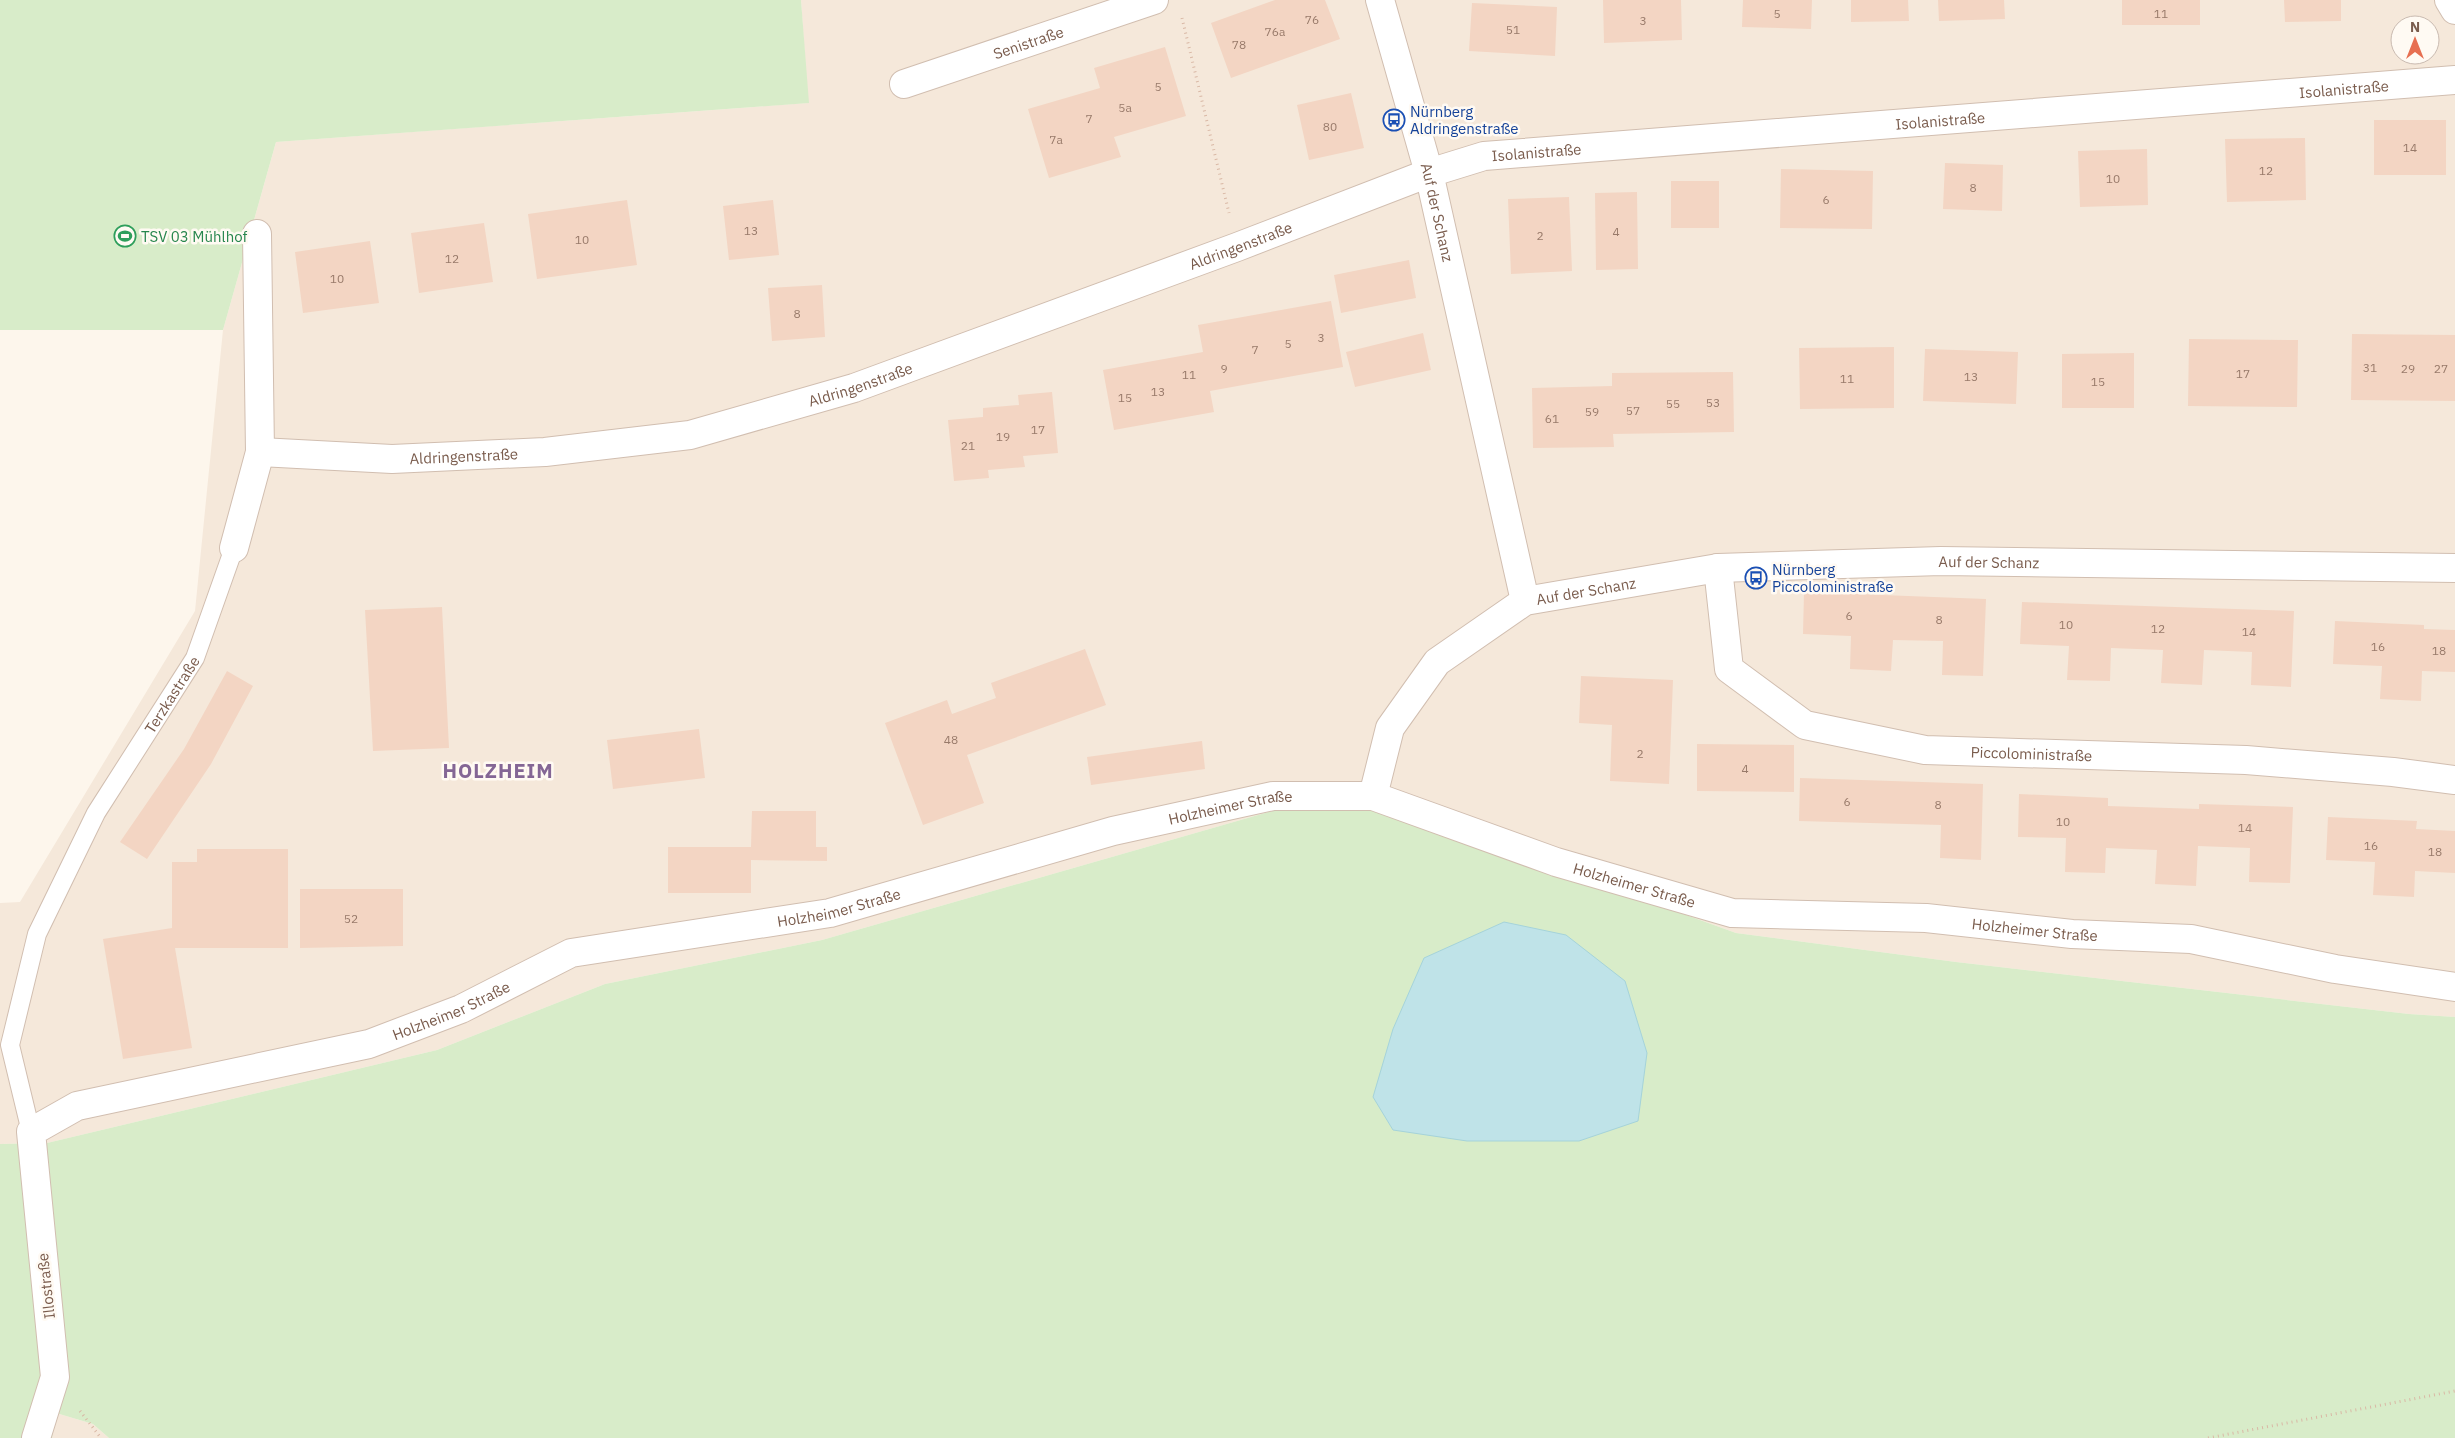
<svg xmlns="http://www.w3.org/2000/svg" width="2455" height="1438" viewBox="0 0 2455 1438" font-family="'IBM Plex Sans',sans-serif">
  <rect width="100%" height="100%" fill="#fdf6ec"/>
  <path fill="#f5e8da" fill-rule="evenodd" d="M801,0H2455V1017L2409,1014L1956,962L1736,933L1342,791L822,940L605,984L437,1050L47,1143L0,1144V903L20,902L195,611L223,330L276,142L808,103ZM2400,25H2430V55H2400Z
    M56,1413L93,1424L109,1438H52Z"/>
  <path fill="#d8ecc9" d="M0,0H801L809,103L276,142L223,330H0Z
    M1342,791L1736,933L1956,962L2409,1014L2455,1017V1438H109L93,1424L56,1413L52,1438H0V1144L47,1143L437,1050L605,984L822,940Z"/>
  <path fill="#bfe3e8" stroke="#a5d3da" d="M1504,922L1566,935L1625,981L1647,1053L1638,1121L1579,1141H1467L1393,1130L1373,1097L1393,1029L1424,958Z"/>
  <path fill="#f3d5c3" d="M1275,0H1325L1340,39L1231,78L1211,23Z
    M1603,0H1681L1682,40L1604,43Z
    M1743,0H1812L1811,29L1742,27Z
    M1851,0H1908L1909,21L1851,22Z
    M1938,0H2004L2005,19L1939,21Z
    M2122,0H2200V25H2122Z
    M2284,0H2341V21L2285,22Z
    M1472,3L1557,7L1555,56L1469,51Z
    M1165,47L1186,116L1114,137L1121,157L1049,178L1028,109L1100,88L1094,68Z
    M1351,93L1364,148L1309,160L1297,105Z
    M2374,120H2446V175H2374Z
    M2305,138L2306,200L2227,202L2225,139Z
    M2147,149L2148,205L2080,207L2078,151Z
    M1945,163L2003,165L2002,211L1943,209Z
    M1781,169L1873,171L1872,229L1780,228Z
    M1671,181H1719V228H1671Z
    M1637,192L1638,269L1596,270L1595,193Z
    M1569,197L1572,271L1511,274L1508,199Z
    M627,200L637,265L537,279L528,214Z
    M773,200L779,255L729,260L723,206Z
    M484,223L493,282L419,293L411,233Z
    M370,241L379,303L303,313L295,252Z
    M1409,260L1416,298L1341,313L1334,275Z
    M822,285L825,337L772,341L768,288Z
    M1331,301L1343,367L1210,391L1214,412L1114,430L1103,370L1203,352L1198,325Z
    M1423,333L1431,370L1355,387L1346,352Z
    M2352,334L2455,335V401L2351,400Z
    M2189,339L2298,340L2297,407L2188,406Z
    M1894,347V408L1800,409L1799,348Z
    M1925,349L2018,352L2016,404L1923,401Z
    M2134,353V408H2062V354Z
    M1733,372L1734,432L1613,434L1614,447L1533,448L1532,388L1612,386V373Z
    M1052,392L1058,453L1023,456L1025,467L988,470L989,478L954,481L948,420L983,417V408L1019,405L1018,395Z
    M1804,592L1986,599L1983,676L1942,675L1943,641L1893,640L1891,671L1850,669L1851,636L1803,634Z
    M2022,602L2294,611L2291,687L2251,685L2252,652L2204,650L2202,685L2161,683L2163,650L2111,648L2110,681L2067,680L2069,646L2020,644Z
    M442,607L449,748L373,751L365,610Z
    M2335,621L2424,625V629L2455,630V672L2422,671L2421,701L2380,699L2382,666L2333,664Z
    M1085,649L1106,705L967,755L984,803L923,825L885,723L947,700L952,714L996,698L991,683Z
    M227,671L253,686L211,764L147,859L120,842L184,749Z
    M1581,676L1673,680L1669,784L1610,781L1612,725L1579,723Z
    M699,729L705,778L613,789L607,740Z
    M1202,741L1205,769L1091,785L1087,757Z
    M1697,744L1794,745V792L1697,791Z
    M1800,778L1983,784L1981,860L1940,858L1941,825L1799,821Z
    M2019,794L2108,798V806L2199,809V804L2293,807L2290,883L2249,882L2250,848L2198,846L2196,886L2155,884L2157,850L2106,848L2105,873L2065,872L2066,838L2018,837Z
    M752,811H816V847H827V861L751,860V893H668V847H751Z
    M2328,817L2417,821L2416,829L2455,831V873L2415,871L2414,897L2373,895L2375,862L2326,860Z
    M197,849H288V948H175L192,1048L123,1059L103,939L172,928V862H197Z
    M300,889H403V946L300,948Z"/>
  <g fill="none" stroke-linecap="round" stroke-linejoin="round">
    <g stroke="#d1beb0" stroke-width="20">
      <g id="service">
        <path id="s1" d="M31,1132L10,1045L37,934L96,813L195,658L234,548"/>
      </g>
    </g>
    <g stroke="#d1beb0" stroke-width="30">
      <g id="minor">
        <path id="s2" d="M1380,0L1429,173L1525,601"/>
        <path d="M2449,0L2455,10"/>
        <path id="s3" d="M904,84L1154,0"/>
        <path id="s4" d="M260,452L392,459L545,452L690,435L854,388L1237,247L1429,173L1484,156L2455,80"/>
        <path d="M234,548L260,452L257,234"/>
        <path id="s5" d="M1718,568L1729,669L1805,725L1925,750L2246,760L2393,772L2455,780"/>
        <path id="s6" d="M1373,796L1390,728L1437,662L1525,601L1718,568L1941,561L2455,568"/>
        <path id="s7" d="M36,1438L55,1377L31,1132L77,1106L369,1044L461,1009L571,953L830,913L1113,831L1273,796H1373L1556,862L1732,913L1926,918L2072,934L2191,939L2335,969L2455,987"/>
      </g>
    </g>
    <path stroke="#d9b8a5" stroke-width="3" stroke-dasharray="1 4" stroke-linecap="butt" d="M1182,18L1229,213
      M80,1411L101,1438
      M2208,1438L2455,1391"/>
    <use href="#service" stroke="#fff" stroke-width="18"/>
    <use href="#minor" stroke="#fff" stroke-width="28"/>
  </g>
  <defs>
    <g id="bus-ring" transform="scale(1.125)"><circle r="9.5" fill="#fffaf3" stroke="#1a4fb4" stroke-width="1.5"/><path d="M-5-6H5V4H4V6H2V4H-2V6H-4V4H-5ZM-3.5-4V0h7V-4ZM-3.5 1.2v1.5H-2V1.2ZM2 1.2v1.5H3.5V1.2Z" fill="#1a4fb4"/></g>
    <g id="stadium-ring" transform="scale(1.125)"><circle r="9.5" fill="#fffaf3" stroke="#2e9e5b" stroke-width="1.5"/><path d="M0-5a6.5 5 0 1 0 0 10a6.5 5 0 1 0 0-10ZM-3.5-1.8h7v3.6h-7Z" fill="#2e9e5b"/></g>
  </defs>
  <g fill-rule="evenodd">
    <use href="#bus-ring" x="1394" y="120"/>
    <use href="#stadium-ring" x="125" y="236"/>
    <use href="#bus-ring" x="1756" y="578"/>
  </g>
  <g text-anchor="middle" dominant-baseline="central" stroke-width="5" stroke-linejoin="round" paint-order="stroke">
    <g font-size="12" fill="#987a6a">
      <text x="1777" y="13">5</text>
      <text x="2161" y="13">11</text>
      <text x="1312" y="19">76</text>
      <text x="1643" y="20">3</text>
      <text x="1513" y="29">51</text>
      <text x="1275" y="31">76a</text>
      <text x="1239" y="44">78</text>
      <text x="1158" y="86">5</text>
      <text x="1125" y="107">5a</text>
      <text x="1089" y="118">7</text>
      <text x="1330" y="126">80</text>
      <text x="1056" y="139">7a</text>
      <text x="2410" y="147">14</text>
      <text x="2266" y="170">12</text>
      <text x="2113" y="178">10</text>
      <text x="1973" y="187">8</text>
      <text x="1826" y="199">6</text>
      <text x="751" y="230">13</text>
      <text x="1616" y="231">4</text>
      <text x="1540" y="235">2</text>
      <text x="582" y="239">10</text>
      <text x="452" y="258">12</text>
      <text x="337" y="278">10</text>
      <text x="797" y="313">8</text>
      <text x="1321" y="337">3</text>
      <text x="1288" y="343">5</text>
      <text x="1255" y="349">7</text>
      <text x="2370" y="367">31</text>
      <text x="1224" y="368">9</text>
      <text x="2408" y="368">29</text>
      <text x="2441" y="368">27</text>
      <text x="2243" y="373">17</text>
      <text x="1189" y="374">11</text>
      <text x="1971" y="376">13</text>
      <text x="1847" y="378">11</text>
      <text x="2098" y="381">15</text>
      <text x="1158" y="391">13</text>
      <text x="1125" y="397">15</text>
      <text x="1713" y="402">53</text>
      <text x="1673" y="403">55</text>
      <text x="1633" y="410">57</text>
      <text x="1592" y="411">59</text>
      <text x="1552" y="418">61</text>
      <text x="1038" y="429">17</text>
      <text x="1003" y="436">19</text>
      <text x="968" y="445">21</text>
      <text x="1849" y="615">6</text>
      <text x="1939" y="619">8</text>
      <text x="2066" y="624">10</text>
      <text x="2158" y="628">12</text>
      <text x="2249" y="631">14</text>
      <text x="2378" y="646">16</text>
      <text x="2439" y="650">18</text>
      <text x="951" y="739">48</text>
      <text x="1640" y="753">2</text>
      <text x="1745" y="768">4</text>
      <text x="1847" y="801">6</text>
      <text x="1938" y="804">8</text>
      <text x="2063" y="821">10</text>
      <text x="2245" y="827">14</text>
      <text x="2371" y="845">16</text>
      <text x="2435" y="851">18</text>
      <text x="351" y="918">52</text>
    </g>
    <g font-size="15" fill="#7a5c4d" stroke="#fffaf3">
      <text stroke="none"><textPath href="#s3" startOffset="131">Senistraße</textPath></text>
      <text stroke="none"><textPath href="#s4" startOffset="2136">Isolanistraße</textPath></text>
      <text stroke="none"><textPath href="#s4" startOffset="1731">Isolanistraße</textPath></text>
      <text stroke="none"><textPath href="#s4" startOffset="1326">Isolanistraße</textPath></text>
      <text stroke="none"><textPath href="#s2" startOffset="220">Auf der Schanz</textPath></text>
      <text stroke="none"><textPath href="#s4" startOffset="1014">Aldringenstraße</textPath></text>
      <text stroke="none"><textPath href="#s4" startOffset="609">Aldringenstraße</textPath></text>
      <text stroke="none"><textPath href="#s4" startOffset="204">Aldringenstraße</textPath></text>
      <text stroke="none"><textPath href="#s6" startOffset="725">Auf der Schanz</textPath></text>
      <text stroke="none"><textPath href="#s6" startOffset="320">Auf der Schanz</textPath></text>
      <text stroke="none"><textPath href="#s1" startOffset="479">Terzkastraße</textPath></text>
      <text stroke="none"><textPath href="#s5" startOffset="425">Piccoloministraße</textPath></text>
      <text stroke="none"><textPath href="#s7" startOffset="1560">Holzheimer Straße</textPath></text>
      <text stroke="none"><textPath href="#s7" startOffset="1980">Holzheimer Straße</textPath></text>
      <text stroke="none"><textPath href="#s7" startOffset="1155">Holzheimer Straße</textPath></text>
      <text stroke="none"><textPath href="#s7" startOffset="2385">Holzheimer Straße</textPath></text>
      <text stroke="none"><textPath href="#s7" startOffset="750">Holzheimer Straße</textPath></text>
      <text transform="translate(46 1286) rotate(-96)">Illostraße</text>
    </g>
    <g font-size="15" fill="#164399" stroke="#fffaf3" text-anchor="start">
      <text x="1410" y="111">Nürnberg<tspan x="1410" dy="17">Aldringenstraße</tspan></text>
      <text x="1772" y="569">Nürnberg<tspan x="1772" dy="17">Piccoloministraße</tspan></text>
    </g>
    <g font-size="15" fill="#27864d" stroke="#fffaf3" text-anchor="start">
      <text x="141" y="236">TSV 03 Mühlhof</text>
    </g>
    <g font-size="20" font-weight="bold" letter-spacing="1" fill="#846695" stroke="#fffaf3">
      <text x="498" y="770">HOLZHEIM</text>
    </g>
  </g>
  <g transform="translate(2415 40)"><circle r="24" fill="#fffaf3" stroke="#cabbb1"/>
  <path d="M0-4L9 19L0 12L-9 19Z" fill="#e76f51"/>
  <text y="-8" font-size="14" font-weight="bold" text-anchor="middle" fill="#7a5c4d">N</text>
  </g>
</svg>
